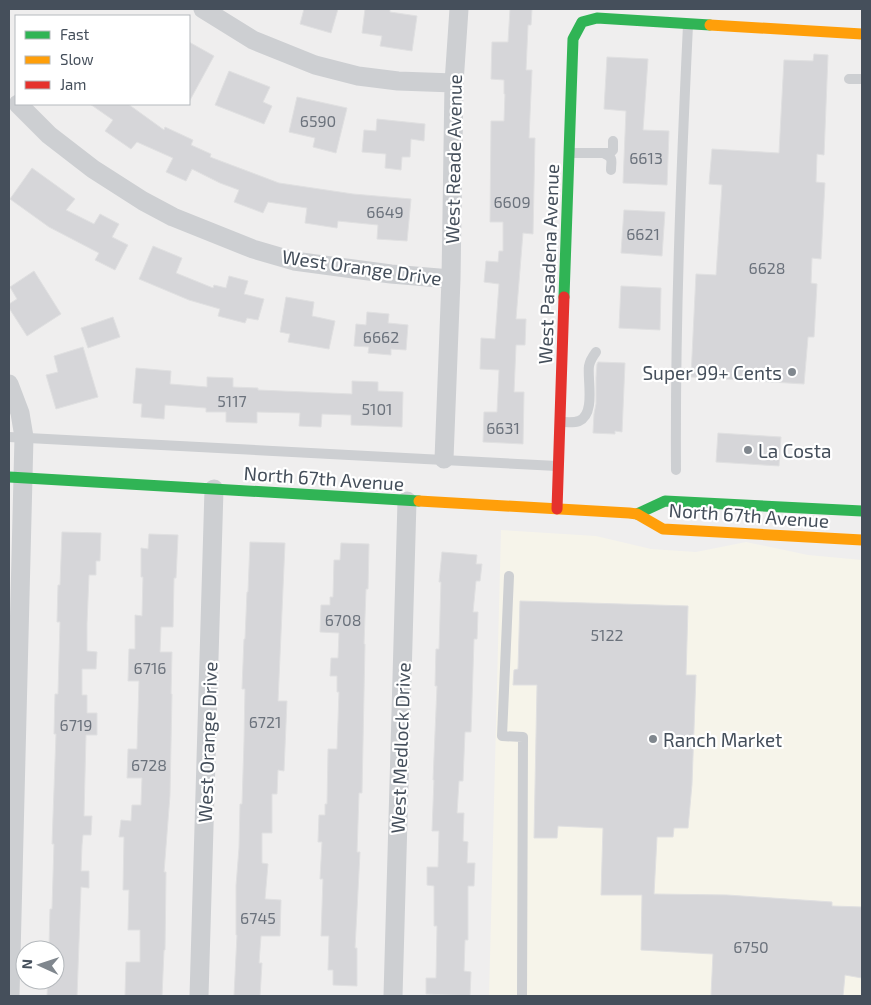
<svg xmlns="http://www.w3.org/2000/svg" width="871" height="1005" viewBox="0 0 871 1005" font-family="'Exo 2',sans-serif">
  <rect width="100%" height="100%" fill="#efeeee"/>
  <path fill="#f6f4ea" d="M501,530L596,536L651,549L696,552L746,542L808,555L862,560V996H489Z"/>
  <path fill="#d6d6d9" stroke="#e0e0e1" d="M304,9H338L331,33L300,24Z
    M365,9H390V12L417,16L412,51L380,46L382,36L362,33Z
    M510,9H532L531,25H528L526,70H532L529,138H535L533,234L523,233L516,319H526L525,345H516L514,392H524L523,444L483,442L484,412H497L499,370L480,369L481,338L495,339L499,284L484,282L486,261L498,262L499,251H503V222H490L491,121H504L505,94H504V80L491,79L492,42H508Z
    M189,42L214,56L189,102Z
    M814,54L828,55L824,155L817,154L816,182L825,183L821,259L812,258L811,283L817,284L814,337H808L804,384L691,377L696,274L716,275L722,185L709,184L712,149L779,153L784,60L813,61Z
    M607,57L648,59L643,130L669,131L667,185L623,183L626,111L604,109Z
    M229,71L270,87L263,102L272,106L264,124L215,105Z
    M297,97L347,108L336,153L313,147L315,138L289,132Z
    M90,104H128L164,130L165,127L193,140L191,145L211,154L210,157L279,183L353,194L411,199L407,241L377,239L378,225L338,221L337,228L305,223L307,208L268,202L263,213L234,202L239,190L220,183L192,169L186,181L166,172L173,158L137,142L131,149L105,131L113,120Z
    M377,119L425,124L424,141L411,139L410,157H402L401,170L385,168L386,154L362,152L364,130L376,131Z
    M32,168L75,199L66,210L94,224L100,214L119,224L112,237L128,245L115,270L95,260L99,253L49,227L10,199Z
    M624,210L665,212L662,256L621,253Z
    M153,246L182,258L176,273L213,288L214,285L226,288L229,276L248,281L244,294L264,299L258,320L247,318L245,323L218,316L220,309L189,300L139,279Z
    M34,271L61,314L27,336L9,308V304L17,299L10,287Z
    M621,286L661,288L660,330L619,328Z
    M286,297L314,302L312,316L335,321L329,349L288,342L290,334L280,332Z
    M367,312L389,314L388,323L408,325L406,350L391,349V355L368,353L369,347L354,346L356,324L366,325Z
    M113,317L120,337L88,348L81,328Z
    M83,347L98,397L56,409L46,375L58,372L54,356Z
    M598,362L625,363L622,432L615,431V434L593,433L594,414L596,404V378L597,364Z
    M136,368L171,371L170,384L207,387V377L233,378V387L258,388V390L352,394V381L378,382V391L403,392L402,427L351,425V415L322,414L321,427L299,426L300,413L257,412V423L226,422V412H206V408L165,405L164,419L141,417L142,404L133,403Z
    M718,433L781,437L779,466L716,462Z
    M62,532L101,533L100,561H96V575H89L87,623V651L97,652L96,669H82V695H87V713H97V735H86L84,816H92L91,835H83L82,845L81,871H89V888L81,887L77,996H47L48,980H55V947H49L50,909H52L54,844H52L56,734H54L55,694H58L60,622H57L58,585H60Z
    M149,534L178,535L176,578H174L173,627H161L160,652H172L171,694H172L170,795L164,872H166L165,950H164L162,996H125L126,962H140V930H128L129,890H123L124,837H119L121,820L131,821L132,805H141L142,778H127L128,749H137L139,681H128L129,649H135V615L142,616L143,577H141V548L148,549Z
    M250,542L285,543L278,701H287L284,771L278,770L277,794H272V833H262V863L268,864L265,899L281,900L280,936H261L259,963H262L260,996H234L237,935H236V886L239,848L240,804H242L244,741L245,689H242L244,639H245L247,592H248Z
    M341,543L369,544L368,589H366L364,644H365L362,793H359L357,852H360L355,948H357V986L333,985V970H328L329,936H321L323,879H320L322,842H318L319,815H325V804H327L328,749H337L339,692H337V676H330L331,658H338L339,633L320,632L321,605H330V597H333L334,560H340Z
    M442,552L477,555L476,564H482L480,581H476L473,612H478L477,639H474L471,732H465L463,781H459L457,813H464L463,841L468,842L467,863H475L474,886H468V940H465L464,971L471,972L470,996L426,994V978H436L437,926H434V886L427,885V867H438L439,831H432L434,780H433L437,686H435L436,649H439L441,582H439Z
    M520,601L688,606L686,675H696L692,784L688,828H674L673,837H657L654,894L727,895L832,902V906L862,907V978L845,975L843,996H711L713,954L641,950L642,895H601L603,828L558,826L557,838H534L537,685H513L514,670L518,669Z"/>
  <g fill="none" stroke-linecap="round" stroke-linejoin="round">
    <path stroke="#cdcfd2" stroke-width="10" d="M849,79H862
      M570,153H610L613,150V141
      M605,154C614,158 611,161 611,170
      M560,422C566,422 574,423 579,421C596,414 587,379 589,366C590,360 593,356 596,352
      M9,437L557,466
      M676,470C675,321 681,173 688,25
      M509,576L502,736L523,737L522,996"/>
    <path stroke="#cdcfd2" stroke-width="19" d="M203,9L253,40L315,65L358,76L398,81L454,83
      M18,104L49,135L93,169L143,201L173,217L253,249L294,261L391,274L451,279
      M9,384L20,413L24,437L10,996
      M444,459L451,279L454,83L459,9
      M199,996L214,489
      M393,996L407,501"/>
    <path stroke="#30b455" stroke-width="11" d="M564,297L573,39L582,22L597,18L710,25
      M9,477L419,501
      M637,514L665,501L862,511"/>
    <path stroke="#ff9f0a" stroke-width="11" d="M710,25L862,34
      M419,501L629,513L637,514L663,529L862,540"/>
    <path stroke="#e5322d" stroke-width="11" d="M557,509L564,297"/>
  </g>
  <g fill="#80878e" stroke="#fff" stroke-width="2">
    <circle cx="792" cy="372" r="5"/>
    <circle cx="748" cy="450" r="5"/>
    <circle cx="653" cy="739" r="5"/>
  </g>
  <g text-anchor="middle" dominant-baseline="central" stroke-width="4.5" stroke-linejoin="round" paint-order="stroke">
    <g font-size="16" fill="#6b727c">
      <text x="318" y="120">6590</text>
      <text x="646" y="157">6613</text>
      <text x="512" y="201">6609</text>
      <text x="385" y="211">6649</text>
      <text x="643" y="233">6621</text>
      <text x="767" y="267">6628</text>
      <text x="381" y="336">6662</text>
      <text x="232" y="400">5117</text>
      <text x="377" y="408">5101</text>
      <text x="503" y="427">6631</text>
      <text x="343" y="619">6708</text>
      <text x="607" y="634">5122</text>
      <text x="150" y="667">6716</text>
      <text x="265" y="721">6721</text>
      <text x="76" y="724">6719</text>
      <text x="149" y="764">6728</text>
      <text x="258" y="917">6745</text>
      <text x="751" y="946">6750</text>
    </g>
    <g font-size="19" fill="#454f5b" stroke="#fff">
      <text transform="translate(453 159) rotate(-89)">West Reade Avenue</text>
      <text transform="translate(548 264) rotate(-88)">West Pasadena Avenue</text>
      <text transform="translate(362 267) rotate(8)">West Orange Drive</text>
      <text transform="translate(324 478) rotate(4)">North 67th Avenue</text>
      <text transform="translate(749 515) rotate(4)">North 67th Avenue</text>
      <text transform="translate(207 742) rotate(-88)">West Orange Drive</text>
      <text transform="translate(400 748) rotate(-88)">West Medlock Drive</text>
    </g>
    <g font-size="19" fill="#454f5b" stroke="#fff" text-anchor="start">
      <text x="782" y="372" text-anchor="end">Super 99+ Cents</text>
      <text x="758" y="450">La Costa</text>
      <text x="663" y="739">Ranch Market</text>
    </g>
  </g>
  <rect width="871" height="1005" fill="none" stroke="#454f5b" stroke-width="20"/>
  <rect x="15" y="15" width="175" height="90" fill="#ffffff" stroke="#b5b9bd"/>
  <rect x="25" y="31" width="25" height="8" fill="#30b455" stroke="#b5b9bd"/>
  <text x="60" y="40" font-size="15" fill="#454f5b">Fast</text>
  <rect x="25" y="56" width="25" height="8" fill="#ff9f0a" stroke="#b5b9bd"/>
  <text x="60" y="65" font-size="15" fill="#454f5b">Slow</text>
  <rect x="25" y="81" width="25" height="8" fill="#e5322d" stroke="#b5b9bd"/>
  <text x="60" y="90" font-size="15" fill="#454f5b">Jam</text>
  <g transform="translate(40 965) rotate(273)"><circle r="24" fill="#ffffff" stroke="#b5b9bd"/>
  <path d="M0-4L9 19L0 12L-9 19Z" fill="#80878e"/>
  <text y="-8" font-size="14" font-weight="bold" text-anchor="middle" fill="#454f5b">N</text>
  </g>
</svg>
